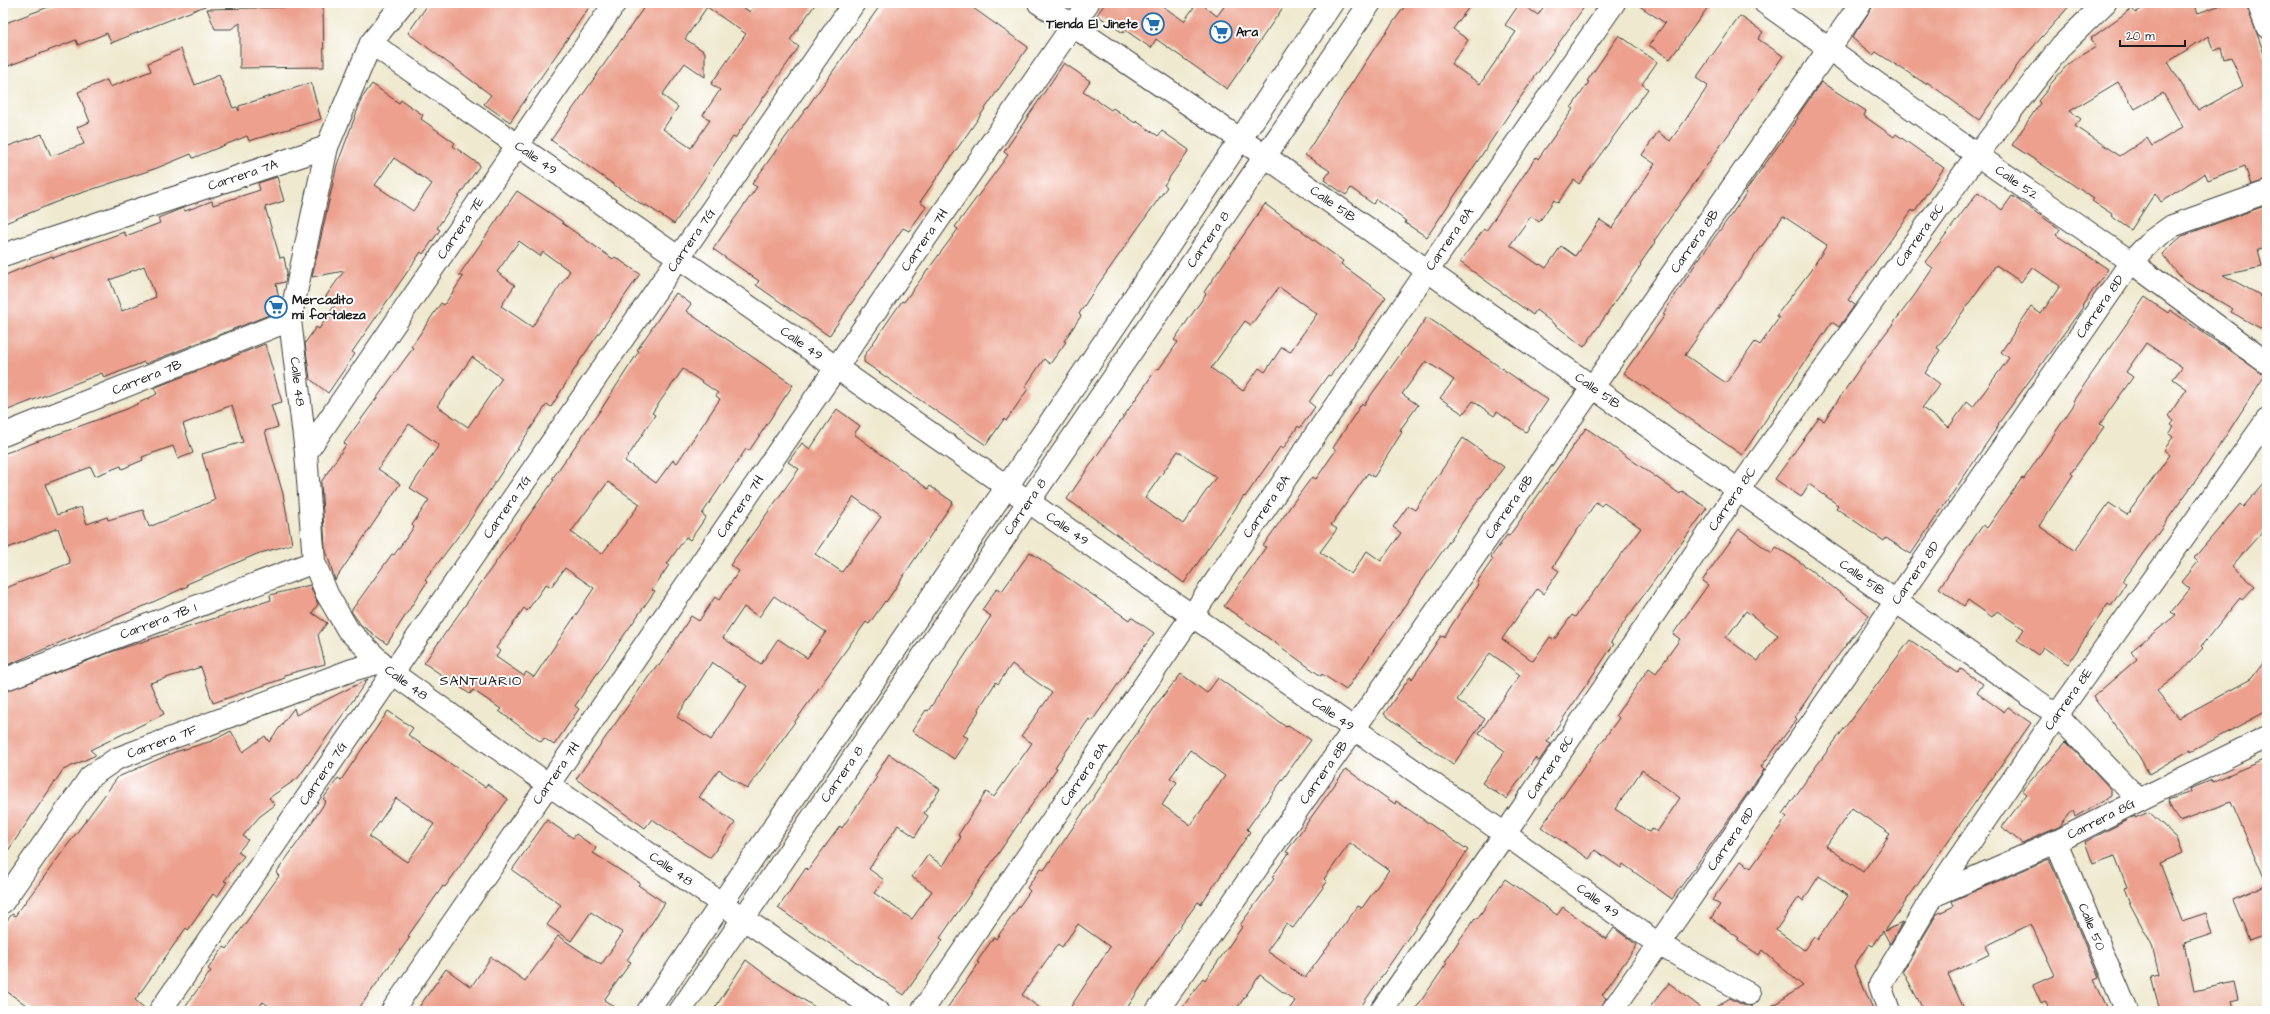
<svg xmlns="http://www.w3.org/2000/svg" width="2270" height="1014" viewBox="0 0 2270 1014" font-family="'Architects Daughter',sans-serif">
  <rect width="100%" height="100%" fill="#fff"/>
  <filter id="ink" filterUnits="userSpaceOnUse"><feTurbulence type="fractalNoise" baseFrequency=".025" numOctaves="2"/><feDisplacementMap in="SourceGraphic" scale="8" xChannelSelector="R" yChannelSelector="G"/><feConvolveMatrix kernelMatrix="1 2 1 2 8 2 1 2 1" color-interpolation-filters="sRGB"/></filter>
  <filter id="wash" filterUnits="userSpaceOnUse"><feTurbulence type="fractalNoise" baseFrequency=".012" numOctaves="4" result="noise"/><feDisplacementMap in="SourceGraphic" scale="16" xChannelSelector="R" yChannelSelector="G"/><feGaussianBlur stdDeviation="0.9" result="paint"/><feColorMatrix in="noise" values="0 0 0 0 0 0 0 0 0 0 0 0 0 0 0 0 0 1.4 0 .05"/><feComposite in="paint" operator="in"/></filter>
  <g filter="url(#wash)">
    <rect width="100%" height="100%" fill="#efe9cf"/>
    <g id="blocks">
      <path fill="#eca08d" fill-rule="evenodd" d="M59,3H210V4L111,43L107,33L78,45L76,40L3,68V24Z
        M297,3H323L324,67L240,68V23L231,29H215L207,9L298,7Z
        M429,3H592L510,122L484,104L491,95L408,33Z
        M647,3H737L750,12L756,3H816L790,40L799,47L735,138L733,137L674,224L646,205L644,206L551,140ZM707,7L746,34L711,84L720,90L703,115L710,120L691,148L663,129L678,107L662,95L685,63L705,77V52L685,39Z
        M882,3H966L1028,47L920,202L926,207L909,231L903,228L829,336L756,285L759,281L713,249L757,187L752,184Z
        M1105,3H1158L1184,21L1197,3H1200L1217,16L1227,3H1286L1227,89L1156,39L1151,48L1125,30L1123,33L1097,15Z
        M1407,3H1472L1453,29L1468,40L1451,64L1480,84L1516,32L1505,25L1520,3L1538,15L1546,3H1587L1515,105L1427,237L1405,223L1406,221L1376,199L1373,204L1351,188L1346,195L1324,180L1330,171L1305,155L1376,46Z
        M1635,3H1711L1670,59L1649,45L1665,23Z
        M1875,3H2072L2019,63L1979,120L1927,82L1926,84L1876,52L1873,55L1852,38Z
        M2151,3H2194L2198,13L2227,3H2246L2267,62V180L2251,185L2245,166L2208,180L2205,173L2161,202L2155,193L2131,230L2111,216L2112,214L2092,201L2094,199L2069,182L2012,145L2040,103L2038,101L2049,88L2048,87L2069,63L2096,47L2090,39L2132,8L2135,13ZM2208,36L2214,51L2221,48L2224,59L2231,57L2243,86L2198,111L2168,62ZM2118,82L2135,109L2163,93L2183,127L2152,146L2147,138L2120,156L2075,126L2081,119L2070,111Z
        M1740,16L1763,32L1758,39L1783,56L1654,241L1655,242L1640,264L1641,265L1584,347L1536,310L1533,315L1460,262L1484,229L1486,231L1536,157L1538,159L1573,109L1571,108L1589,82L1587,81L1619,35L1657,62L1642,84L1648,89L1579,184L1574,180L1558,203L1554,200L1539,222L1531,216L1510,245L1539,265L1540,264L1546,268L1561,246L1575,256L1600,220L1612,228L1655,164L1642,155L1658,132L1670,141L1686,119L1708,86L1696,78Z
        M181,49L195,85L219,75L233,108L237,107L239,111V106L311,83L321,119L249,141L247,136L193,158L191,154L157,168L66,198L3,224V148L42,134L51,156L84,144L77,127L90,122L78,92L107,80L110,87L151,71L148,63Z
        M1064,63L1090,81L1083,91L1111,110L1113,108L1135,123L1136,121L1158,136L1162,131L1189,150L1164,185L1167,187L1095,289L1079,314L1081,316L1064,341L1066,342L1050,364L1044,359L1025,387L1028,389L1006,421L1004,419L986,445L864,362V356L902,301L904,302L958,229L955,227L1008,155L1004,152Z
        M1821,82L1866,111L1864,116L1894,137L1896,134L1944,168L1914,212L1912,210L1848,300L1855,305L1839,327L1832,322L1742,455L1624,373L1665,315L1663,314L1696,263L1747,193L1745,192L1798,118L1797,117ZM1783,216L1827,245L1811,270L1776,316L1779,318L1760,345L1755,342L1726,383L1685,355Z
        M372,84L399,103L401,100L423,115L421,119L455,143L453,146L480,165L437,228L440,230L423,254L421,252L352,352L355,354L328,393L310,379L305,343L316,327L319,329L338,300L321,303L344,271L312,277L337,165L362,98ZM394,158L432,184L413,211L375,185Z
        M277,177L284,201L265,207L280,258L284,257L287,273L285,282L276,284L280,305L279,311L145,364L144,362L104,378L102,373L3,412V276L52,256L53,258L124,232L126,236L160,223L158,218L183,208L185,211L212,201L213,205L260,190L258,183ZM144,266L156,297L122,311L110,280Z
        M517,191L563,222L562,223L613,259L615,257L640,274L581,359L551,407L547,404L466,526L425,580L427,582L387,644L361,625L351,611L392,554L394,555L414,527L412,525L429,500L410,488L439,445L409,424L378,469L400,484L335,580L325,547L321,482L346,445L344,443L413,348L411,347L441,303L444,305L463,277L459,275ZM519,241L540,256L543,252L570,271L532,327L501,306L515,285L497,272ZM472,357L502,378L468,427L437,406Z
        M1978,192L2002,210L2012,196L2060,229L2056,235L2108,269L2082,306L2083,307L1998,424L1999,425L1911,554L1886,538L1884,541L1836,508L1838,505L1809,484L1801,497L1775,479L1819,418L1824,421L1861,366L1914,296L1933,268L1925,262ZM1996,265L2021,282L2032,267L2060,286L2041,314L2031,307L2001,352L2009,358L1973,407L1967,402L1949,427L1922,408L1940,384L1925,373L1940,350L1937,348Z
        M1265,204L1343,261L1341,264L1386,297L1346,355L1330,376L1328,375L1309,402L1315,407L1300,428L1298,426L1283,449L1280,447L1245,497L1244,496L1184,583L1067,499L1157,368L1159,369L1178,342L1174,340L1206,294L1204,292ZM1279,287L1317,314L1290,352L1282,347L1265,372L1259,368L1243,391L1211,368L1245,321L1251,325ZM1178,451L1216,477L1183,524L1145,498Z
        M2267,205V247L2258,249L2262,267L2223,275L2260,295L2259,296L2267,301V332L2231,312L2233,309L2184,281L2162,254L2182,236Z
        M676,293L691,304L686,311L793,385L749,451L746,449L702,514L706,517L690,540L686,537L667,564L669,565L652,590L655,591L587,688L575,706L579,709L554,745L544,738L541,742L499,711L501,709L473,690L470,694L424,663L554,480L552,479L602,408L639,351L637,350ZM683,369L718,393L716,396L720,399L677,463L673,460L656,483L625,461L655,415L652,413ZM608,482L640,504L602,554L571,532ZM565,568L594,588L534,677L526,672L524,676L496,657L500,651L496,648L524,608L527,611L546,584L551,587Z
        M2145,297L2168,313L2170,310L2265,375L2209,462L2123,581L2126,583L2111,606L2108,604L2068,664L2043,647L2038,655L2017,640L2024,629L1997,611L1992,617L1968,600L1964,606L1939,588L1983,525L1987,528L2022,478L2024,479L2075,403L2073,401ZM2146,343L2182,367L2173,379L2187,389L2168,416L2174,421L2171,425L2174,427L2169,434L2173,437L2164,450L2170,455L2127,515L2109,503L2075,551L2039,526L2073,475L2071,473L2104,427L2100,424L2133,377L2126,372Z
        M1427,317L1548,400L1526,432L1497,412L1494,416L1473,401L1463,414L1440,398L1454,380L1426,361L1402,394L1418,405L1400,430L1402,432L1374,477L1368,473L1331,525L1337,529L1320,552L1351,574L1367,551L1381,561L1401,533L1393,527L1408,506L1415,510L1463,438L1504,467L1471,510L1346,690L1322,674L1321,676L1224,606L1266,547L1263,546L1295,500L1312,477L1316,479L1336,450L1333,448L1362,403L1364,405Z
        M265,344L282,402L271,405L278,427L265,431L283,494L292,544L257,554L187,584L188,586L142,607L3,667V589L70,563L58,528L3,550V454L127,409L157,394L154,388ZM232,405L243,442L202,454L215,500L149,527L143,510L108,520L107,517L87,524L81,507L57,515L45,484L91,467L95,476L121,466L122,469L143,460L142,457L173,446L178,459L193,453L183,424Z
        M837,409L860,426L854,434L928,489L930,486L953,502L886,602L885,601L869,624L866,622L747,789L719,770L699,797L735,823L710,858L652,819L645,828L576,779L657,665L659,666L691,616L699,621L715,597L719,600L739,571L730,565L799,469L788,462L802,443L810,449ZM854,497L881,517L842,572L815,554ZM774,596L826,632L807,658L778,639L761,664L723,638L744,607L759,617ZM712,662L747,686L711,740L677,717Z
        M1586,428L1680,494L1682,491L1707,508L1627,618L1611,642L1614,644L1547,742L1551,744L1539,761L1535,758L1506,799L1482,783L1505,751L1479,733L1520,675L1490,653L1457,700L1485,719L1453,765L1384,714L1410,677L1412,679L1441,636L1444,637L1479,583L1477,582L1493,559L1491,557L1507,535L1509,536ZM1596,502L1601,506L1604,503L1641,528L1575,617L1572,615L1554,640L1550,637L1533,661L1502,639L1537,589L1543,594L1559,571L1553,567Z
        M2267,480V526L2232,566L2255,586L2242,600L2240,598L2201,646L2203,648L2181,672L2157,691L2179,718L2251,679L2267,658V711L2190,752V750L2149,774L2139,756L2093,697L2137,659L2131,651L2176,615L2171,612L2190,589L2182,582L2198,562L2194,558L2240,504L2243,507Z
        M1739,529L1772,553L1776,547L1800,562L1869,615L1827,670L1795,717L1797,719L1761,767L1764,770L1672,899L1623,864L1621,868L1595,850L1589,859L1541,827L1619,718L1616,715L1649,668L1656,673L1680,639L1673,634L1708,585L1702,581ZM1746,611L1778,635L1758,661L1726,638ZM1642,770L1680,798L1657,832L1652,828L1649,832L1615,809Z
        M1030,552L1129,620L1131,617L1154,633L1092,721L1089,719L1055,767L1057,768L940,938L943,940L904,995L778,908L806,868L808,870L840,826L842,828L877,777L875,776L889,754L940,789L924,813L928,816L915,837L898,825L869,869L884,880L874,893L912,919L932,891L912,877L928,855L943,866L961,837L958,835L986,792L994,797L1032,743L1021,736L1052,693L1012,664L998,684L996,682L978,710L979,711L963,735L968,738L954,759L912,731L926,710L928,711L991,616L982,610L997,588L1002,591Z
        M310,585L318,604L312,613L327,623L318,635L325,664L284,675L285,678L213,703L201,667L150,683L164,714L90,750L96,755L63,770L3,858V692L114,651L271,600L270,595Z
        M1910,640L1958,673L1961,669L1983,684L1977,693L2004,712L2008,707L2031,723L1885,931L1902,923L1890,944L1883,931L1873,946L1869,944L1854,966L1874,1011H1764L1803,986L1762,950L1759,955L1737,940L1739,938L1711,918L1720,905L1712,900L1741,861L1751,868L1787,817L1783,814L1814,769ZM1852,808L1890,834L1863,872L1826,846ZM1819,876L1848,896L1818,939L1814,936L1804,950L1776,930L1799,897L1803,901Z
        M1181,674L1207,693L1218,678L1286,727L1288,725L1311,740L1247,829L1250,832L1217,881L1201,904L1198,902L1181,925L1125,1011H1068L1110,947L1078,924L1062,947L1058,944L1022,995L1044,1011H945L979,963L977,962L994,937L996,939L1030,891L1027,888L1041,868L1044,870L1159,701ZM1190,750L1225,776L1191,825L1162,805L1177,782L1170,778Z
        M368,679L298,778L269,798L275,805L259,817L243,836L248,840L238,852L244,856L224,881L227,882L217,897L213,894L188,930L186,928L135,1000L148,1011H35L3,989V926L12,914L15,916L118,777L175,752L212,741L231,731L243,752L265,736L269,742L294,708L296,715Z
        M388,711L413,728L408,735L485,787L487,784L508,799L445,887L443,886L408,936L410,937L357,1011H276L263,1002L256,1011H182L211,971L208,969L224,947L227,949L279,876L276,873L310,825L326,801L323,799L338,778L341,780ZM396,798L434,824L407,862L369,837Z
        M2066,742L2111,789V796L2075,817L2073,810L2059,827L2022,843L2002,827L2027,794L2022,790Z
        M2263,760L2267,770V884L2231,802L2180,821L2172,810L2168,800L2191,792L2190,789L2212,780V782Z
        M1346,769L1395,804L1396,801L1468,850L1358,1011H1288L1295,1001L1260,975L1235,1011H1180L1203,978L1205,980L1242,927L1240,925L1274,879L1272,877L1289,853L1286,852ZM1350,843L1389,870L1362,908L1358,906L1305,978L1267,951L1286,924L1293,928L1327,882L1324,879Z
        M2149,812L2177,838L2183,853L2160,863L2182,921L2206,913L2212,934L2184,943L2194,991L2234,982L2238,1000L2231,1002L2234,1011H2160L2151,977L2159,975L2152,945L2131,906L2124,888L2127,887L2115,856L2093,864L2085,842L2135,816V818Z
        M547,820L573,838L576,834L596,848L593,853L640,883L638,885L665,903L627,960L631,962L604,1000L621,1011H416L446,969L471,987L491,957L525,981L558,936L601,965L623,933L591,912L571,941L547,925L561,905L512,870Z
        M2049,859L2099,978L2094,980L2109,1011H2050L2045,1001L2041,1003L2033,985L2055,975L2031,924L1986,946L1990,954L1948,974L1965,1011H1924L1903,971L1937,914L1954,906L1952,901Z
        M1505,879L1557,915L1563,907L1606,939L1614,928L1637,945L1602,995L1606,998L1600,1011H1414L1447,963L1445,962L1460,939L1475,918L1477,919Z
        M2267,884V934L2250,941L2233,899Z
        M746,960L770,978L821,1011H713Z
        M1669,983L1705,1011H1647Z
        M1730,998L1743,1005L1751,1006L1754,1011H1709Z"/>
    </g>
  </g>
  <g filter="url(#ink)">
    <use href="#blocks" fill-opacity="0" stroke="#3c3b37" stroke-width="1"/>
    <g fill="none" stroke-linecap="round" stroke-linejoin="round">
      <g stroke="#3c3b37" stroke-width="24">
        <g id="street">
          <path id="s1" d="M403,3L371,43L327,147L290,320L306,453L314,562L327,594L348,630L391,672L549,785L878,1011"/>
          <path d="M2258,3L2267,27"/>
          <path id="s2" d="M371,43L1505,834L1658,944L1749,994"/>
          <path id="s3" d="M3,255L327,147"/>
          <path id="s4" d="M3,435L290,320"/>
          <path id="s5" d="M306,453L615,3"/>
          <path id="s6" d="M3,680L314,562"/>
          <path id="s7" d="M2056,842L2127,1011"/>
          <path id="s8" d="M1933,896L2056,842L2139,800"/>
          <path id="s9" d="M3,902L90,777L116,759L352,670L381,662"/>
          <path id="s10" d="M160,1011C390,674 624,340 854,3"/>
          <path id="s11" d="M392,1011L1088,3"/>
          <path id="s12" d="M922,1011L1428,270L1614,3"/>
          <path id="s13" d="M1157,1011L1861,3"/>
          <path id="s14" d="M1381,1011L1505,834L1738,490L1977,155L2062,45L2105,3"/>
          <path id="s15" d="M1612,1011L2131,262L2267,363"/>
          <path id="s16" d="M1889,1011L1880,985L1933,896L2057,715L2267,420"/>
        </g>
      </g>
      <g stroke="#3c3b37" stroke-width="24">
        <g id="secondary">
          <path id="s17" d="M1039,3L1265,156L2057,715L2139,800L2267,737"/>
          <path id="s18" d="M1765,3L1977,155L2131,262L2151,241L2172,226L2267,192"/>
          <path d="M648,1011L1006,488L1332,3"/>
          <path id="s19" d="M680,1011L1370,3"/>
        </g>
      </g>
      <use href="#street" stroke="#fff" stroke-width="22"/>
      <use href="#secondary" stroke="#fff" stroke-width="22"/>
    </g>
  </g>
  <defs>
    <g id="supermarket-ring" transform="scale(1.15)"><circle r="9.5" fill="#fff" stroke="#1f6fb2" stroke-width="1.5"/><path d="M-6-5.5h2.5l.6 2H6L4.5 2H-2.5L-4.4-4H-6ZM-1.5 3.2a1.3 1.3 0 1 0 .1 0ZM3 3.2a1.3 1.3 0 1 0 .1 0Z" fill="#1f6fb2"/></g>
  </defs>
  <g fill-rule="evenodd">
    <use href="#supermarket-ring" x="1153" y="24"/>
    <use href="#supermarket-ring" x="1221" y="32"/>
    <use href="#supermarket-ring" x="276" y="307"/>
  </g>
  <g text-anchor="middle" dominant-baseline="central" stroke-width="4" stroke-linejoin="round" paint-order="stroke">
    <g font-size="13" font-weight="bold" fill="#1c1c1c" stroke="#fff" text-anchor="start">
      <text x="1138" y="24" text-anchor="end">Tienda El Jinete</text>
      <text x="1236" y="32">Ara</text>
      <text x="292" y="300">Mercadito<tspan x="292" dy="15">mi fortaleza</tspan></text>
    </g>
    <g font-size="13" fill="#1c1c1c" stroke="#fff">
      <text stroke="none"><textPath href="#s2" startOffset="201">Calle 49</textPath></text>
      <text stroke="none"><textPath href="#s3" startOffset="253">Carrera 7A</textPath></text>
      <text stroke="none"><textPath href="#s18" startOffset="309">Calle 52</textPath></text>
      <text stroke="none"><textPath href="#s17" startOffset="356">Calle 51B</textPath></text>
      <text stroke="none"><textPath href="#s5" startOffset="273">Carrera 7E</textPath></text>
      <text stroke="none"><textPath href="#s14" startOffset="945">Carrera 8C</textPath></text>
      <text stroke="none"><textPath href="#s12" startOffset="935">Carrera 8A</textPath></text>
      <text stroke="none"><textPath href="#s11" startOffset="937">Carrera 7H</textPath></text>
      <text stroke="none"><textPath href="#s19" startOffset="935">Carrera 8</textPath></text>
      <text stroke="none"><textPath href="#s10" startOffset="936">Carrera 7G</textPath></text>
      <text stroke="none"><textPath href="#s13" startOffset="939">Carrera 8B</textPath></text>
      <text stroke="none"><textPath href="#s15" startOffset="857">Carrera 8D</textPath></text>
      <text stroke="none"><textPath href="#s2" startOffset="525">Calle 49</textPath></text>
      <text stroke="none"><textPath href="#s4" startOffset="155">Carrera 7B</textPath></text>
      <text stroke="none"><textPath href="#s1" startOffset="403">Calle 48</textPath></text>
      <text stroke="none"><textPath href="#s17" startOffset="680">Calle 51B</textPath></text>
      <text stroke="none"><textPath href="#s14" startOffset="621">Carrera 8C</textPath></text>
      <text stroke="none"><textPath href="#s10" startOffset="612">Carrera 7G</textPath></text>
      <text stroke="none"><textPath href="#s11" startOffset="613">Carrera 7H</textPath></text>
      <text stroke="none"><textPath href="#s12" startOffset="611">Carrera 8A</textPath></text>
      <text stroke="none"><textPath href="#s13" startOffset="615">Carrera 8B</textPath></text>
      <text stroke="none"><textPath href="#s19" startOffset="611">Carrera 8</textPath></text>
      <text stroke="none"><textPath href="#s2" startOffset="849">Calle 49</textPath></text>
      <text stroke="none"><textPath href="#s15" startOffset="533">Carrera 8D</textPath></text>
      <text stroke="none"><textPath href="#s17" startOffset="1004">Calle 51B</textPath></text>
      <text stroke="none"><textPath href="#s6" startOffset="166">Carrera 7B 1</textPath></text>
      <text stroke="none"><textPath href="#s1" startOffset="739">Calle 48</textPath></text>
      <text stroke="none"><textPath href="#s16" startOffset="370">Carrera 8E</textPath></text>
      <text stroke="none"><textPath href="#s2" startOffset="1173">Calle 49</textPath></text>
      <text stroke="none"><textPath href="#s9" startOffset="233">Carrera 7F</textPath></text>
      <text stroke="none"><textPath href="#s14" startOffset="297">Carrera 8C</textPath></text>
      <text stroke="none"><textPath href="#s13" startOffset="291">Carrera 8B</textPath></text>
      <text stroke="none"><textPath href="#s10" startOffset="288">Carrera 7G</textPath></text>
      <text stroke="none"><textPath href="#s11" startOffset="289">Carrera 7H</textPath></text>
      <text stroke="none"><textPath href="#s19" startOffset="287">Carrera 8</textPath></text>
      <text stroke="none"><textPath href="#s12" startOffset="287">Carrera 8A</textPath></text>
      <text stroke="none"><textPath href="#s8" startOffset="185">Carrera 8G</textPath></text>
      <text stroke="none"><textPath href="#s15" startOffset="209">Carrera 8D</textPath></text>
      <text stroke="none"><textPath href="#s1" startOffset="1063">Calle 48</textPath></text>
      <text stroke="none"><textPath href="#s2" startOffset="1497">Calle 49</textPath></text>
      <text stroke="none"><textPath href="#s7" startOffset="92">Calle 50</textPath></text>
    </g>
    <g font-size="14" letter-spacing="1" fill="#1c1c1c" stroke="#fff">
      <text x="481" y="681">SANTUARIO</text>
    </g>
  </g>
  <rect width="2270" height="1014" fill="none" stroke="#fff" stroke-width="16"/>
  <path d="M2120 40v6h65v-6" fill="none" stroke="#1c1c1c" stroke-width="2"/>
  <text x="2126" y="40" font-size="12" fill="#1c1c1c" stroke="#ffffff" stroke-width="3" paint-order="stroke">20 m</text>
</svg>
